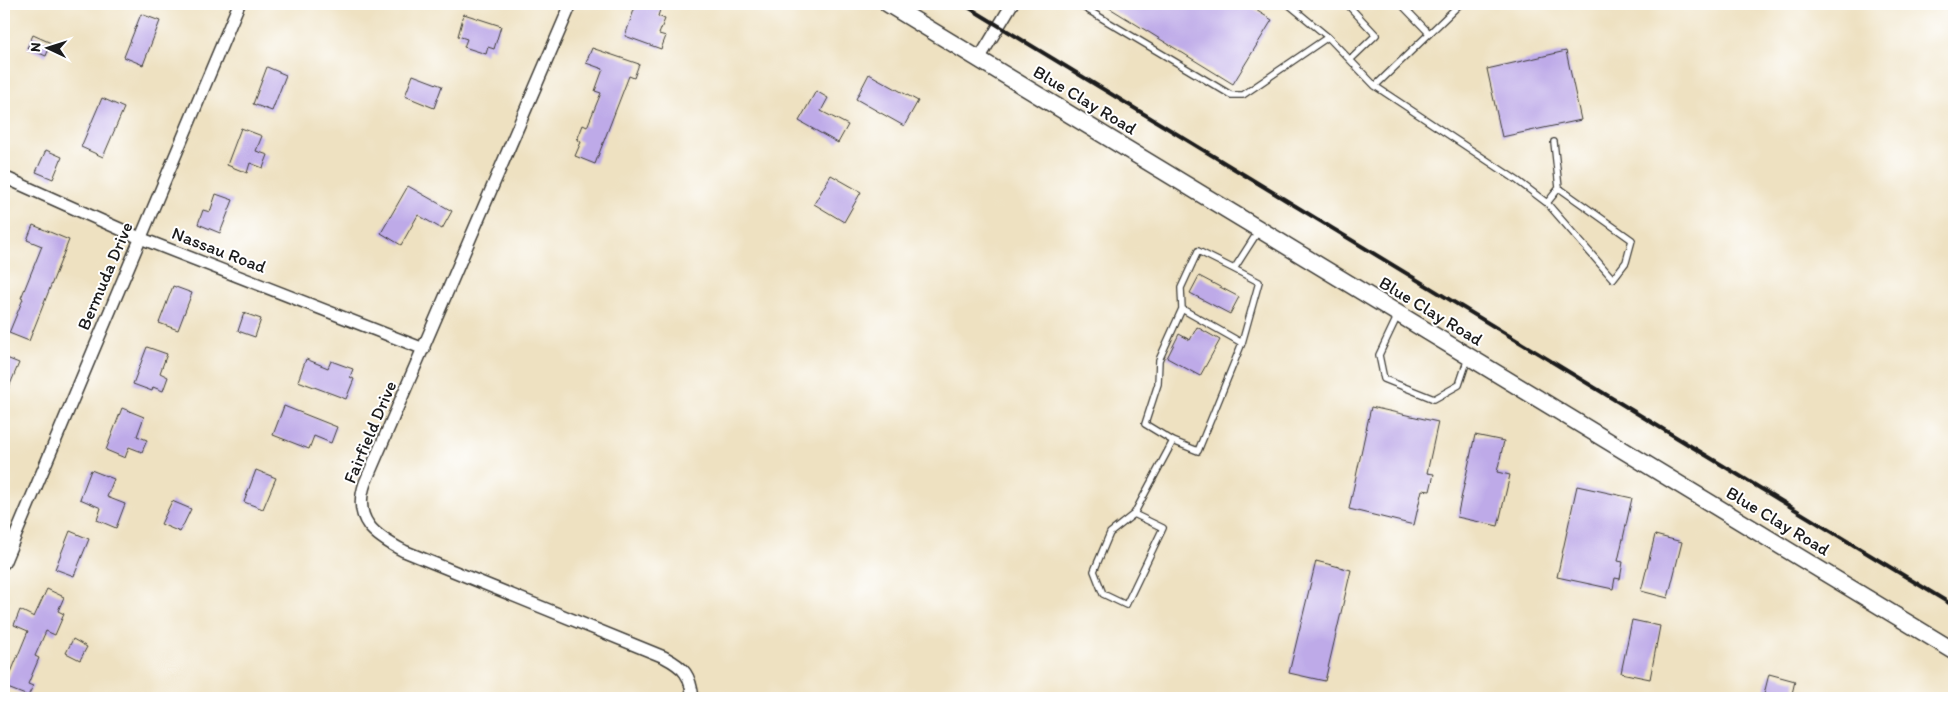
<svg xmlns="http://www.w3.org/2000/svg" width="1958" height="702" viewBox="0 0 1958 702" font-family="Itim,sans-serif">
  <rect width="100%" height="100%" fill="#fff"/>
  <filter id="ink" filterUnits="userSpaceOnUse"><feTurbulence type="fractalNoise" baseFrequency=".02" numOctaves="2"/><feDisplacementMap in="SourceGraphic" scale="10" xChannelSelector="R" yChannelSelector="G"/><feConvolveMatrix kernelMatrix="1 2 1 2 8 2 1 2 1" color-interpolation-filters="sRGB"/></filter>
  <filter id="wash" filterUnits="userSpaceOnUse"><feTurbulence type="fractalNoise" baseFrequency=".0096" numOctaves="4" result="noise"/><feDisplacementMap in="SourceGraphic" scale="20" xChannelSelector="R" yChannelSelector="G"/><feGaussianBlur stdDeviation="1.12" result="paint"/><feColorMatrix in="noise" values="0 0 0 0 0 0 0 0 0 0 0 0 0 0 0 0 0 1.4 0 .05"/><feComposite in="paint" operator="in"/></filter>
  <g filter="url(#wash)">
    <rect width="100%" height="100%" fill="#eee1c1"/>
    <g id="blocks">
      <path fill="#beaae8" d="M636,4H662L658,16L665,19L659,34L666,36L661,49L625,36Z
        M1103,4H1246L1272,20L1233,84Z
        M141,14L160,21L143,65L124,57Z
        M464,14L501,26L494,49L488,47L486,54L464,47L467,39L458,36Z
        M33,35L51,43L46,56L27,48Z
        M592,48L639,64L634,78L629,76L595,164L575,156L581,142L577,140L583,125L587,127L601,93L595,91L603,69L586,63Z
        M1566,51L1581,120L1502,137L1487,69Z
        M267,67L286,75L272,111L253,104Z
        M869,74L918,101L904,126L856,99Z
        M413,75L442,86L434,108L405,96Z
        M816,91L828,98L821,111L848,125L838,143L799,121Z
        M102,98L124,108L103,157L81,147Z
        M241,128L262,136L256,151L268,155L263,168L250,163L247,173L227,165Z
        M46,150L62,157L53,179L36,172Z
        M831,175L861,192L844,222L814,204Z
        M408,186L452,211L442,229L418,215L401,245L381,233Z
        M216,194L233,200L220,233L198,224L203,210L210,212Z
        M33,225L69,240L29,341L9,333L23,299L21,298L42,246L27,240Z
        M1199,276L1239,297L1230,314L1190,293Z
        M173,286L192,293L178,330L159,323Z
        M244,313L261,319L255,337L238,331Z
        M1197,327L1220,340L1200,376L1167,358L1179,334L1190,340Z
        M147,347L167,354L160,373L168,377L163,391L153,387L152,391L133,384Z
        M4,357L19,363L4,399Z
        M306,359L328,368L331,361L353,369L350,377L354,379L346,399L298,381Z
        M284,406L337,427L331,443L314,436L309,449L273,435Z
        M1371,407L1438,422L1427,473L1434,474L1430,491L1422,490L1414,525L1349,509Z
        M122,408L144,417L137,436L147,440L142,452L129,447L125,458L106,450Z
        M1475,435L1504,441L1497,472L1510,475L1498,526L1457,517Z
        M91,470L114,479L107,497L125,504L116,528L97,520L101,508L80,499Z
        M256,470L276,478L263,509L244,502Z
        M1577,486L1632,498L1618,561L1623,562L1620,579L1615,578L1613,589L1557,577Z
        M172,501L191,509L180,532L161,524Z
        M70,531L89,539L74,576L55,569Z
        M1655,535L1682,542L1668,598L1641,591Z
        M1316,561L1351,570L1325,681L1289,673Z
        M47,589L64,597L58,611L64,614L55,635L46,631L35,656L39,658L28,684L33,686L28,696L5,687L28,631L14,625L20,610L34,617Z
        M1632,620L1660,626L1650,679L1621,673Z
        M73,639L87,647L80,660L66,653Z
        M1769,674L1795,681L1791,698H1763Z"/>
    </g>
  </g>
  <g filter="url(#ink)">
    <use href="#blocks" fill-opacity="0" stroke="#3c3a35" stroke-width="1"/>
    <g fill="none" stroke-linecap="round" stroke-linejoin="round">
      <g stroke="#3c3a35" stroke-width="8">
        <path id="lane" d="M1084,4L1083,7L1231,95H1243L1328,37L1288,4
          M1347,4L1376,35L1350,60
          M1401,4L1429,33
          M1328,37L1375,86L1518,181L1547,203L1613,279L1626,262L1632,240L1559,188
          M1375,86L1460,4
          M1547,203L1559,188L1554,142
          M1234,269L1259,282L1242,343L1182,309L1181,288L1198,251L1234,269L1259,230
          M1182,309L1159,360L1158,384L1145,424L1173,441L1198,451L1242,343
          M1398,315L1379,355L1384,379L1434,399L1459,385L1468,358
          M1134,514L1163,528L1126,605L1103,594L1094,571L1110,533L1134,514L1173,441
          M1952,698L1954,696"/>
      </g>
      <g stroke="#3c3a35" stroke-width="14">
        <path id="street" d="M571,4L365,483C352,520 375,536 404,551L664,657C685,668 690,675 693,698
          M979,59L1012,4
          M4,177L140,238L424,349
          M4,563L239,4"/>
      </g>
      <g stroke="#3c3a35" stroke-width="19">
        <path id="secondary" d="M888,4L1954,651"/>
      </g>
      <use href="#lane" stroke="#fff" stroke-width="5.5"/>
      <use href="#street" stroke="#fff" stroke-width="11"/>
      <use href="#secondary" stroke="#fff" stroke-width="16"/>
      <path stroke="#1c1c1c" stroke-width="4" d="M963,4L1954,606"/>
    </g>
  </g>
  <g text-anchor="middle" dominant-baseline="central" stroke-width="4" stroke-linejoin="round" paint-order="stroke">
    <g font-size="18" fill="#1c1c1c" stroke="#fff">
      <text transform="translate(1085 100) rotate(31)">Blue Clay Road</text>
      <text transform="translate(219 250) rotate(21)">Nassau Road</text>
      <text transform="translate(105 276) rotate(-67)">Bermuda Drive</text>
      <text transform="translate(1431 311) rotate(31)">Blue Clay Road</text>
      <text transform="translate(370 432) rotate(-67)">Fairfield Drive</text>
      <text transform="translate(1778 521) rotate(31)">Blue Clay Road</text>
    </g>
  </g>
  <rect width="1958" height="702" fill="none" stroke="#fff" stroke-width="20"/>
  <g transform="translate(48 48) rotate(274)" stroke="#ffffff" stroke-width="4" paint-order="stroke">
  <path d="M0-4L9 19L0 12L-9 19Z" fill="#1c1c1c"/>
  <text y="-8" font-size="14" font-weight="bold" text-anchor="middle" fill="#1c1c1c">N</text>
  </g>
</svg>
